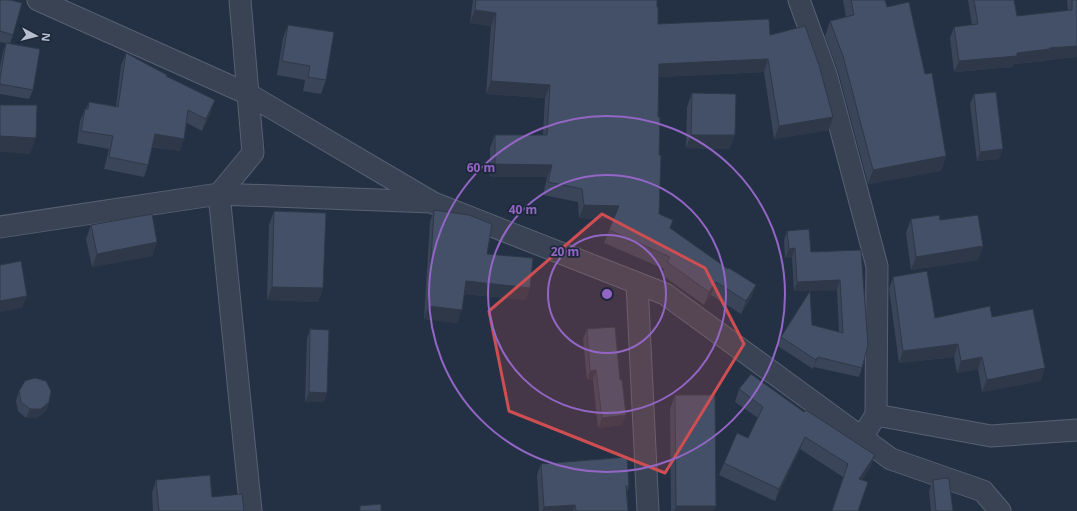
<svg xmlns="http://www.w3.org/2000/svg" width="1077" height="511" viewBox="0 0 1077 511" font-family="'Noto Sans',sans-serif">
  <rect width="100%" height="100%" fill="#243145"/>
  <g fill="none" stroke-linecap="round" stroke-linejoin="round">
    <g stroke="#576172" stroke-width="23">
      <path id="minor" d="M38,0L248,94L430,201
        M240,0L253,153L219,194L251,511
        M799,0L826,74L877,266L876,415L862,437
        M0,227L219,194L431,202L665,294L891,459L983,491L1000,511
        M637,283L648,511
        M876,415L991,436L1077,430"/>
    </g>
    <use href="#minor" stroke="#394354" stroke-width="21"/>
  </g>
  <path fill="#3a4559" d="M0,0L13,35L10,43L33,90L29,99L0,94V67L3,52L6,43L0,42Z
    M473,0H657V7L658,24L770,35L833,117L829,130L774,139L764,72L659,77L658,117L659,155V214L670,229L728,269L756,285L751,298L741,314L711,295L704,305L662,275L664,269L604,243L614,219L579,218L578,202L543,195L547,177H490V148L495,135H543L545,98L486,94L491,26L470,23Z
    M843,0H885L887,7L925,74L946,156L941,171L868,184L838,71L825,36L830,21L846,17Z
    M968,0H1014L1017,16L1068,11L1067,0H1077V57L1046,60L1045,61L1014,64L1013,67L954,72L950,38L954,27L972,25Z
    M288,25L326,80L321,94L303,91L305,80L277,75L283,38Z
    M126,53L166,76L211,112L202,131L187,123L180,151L152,147L148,165L144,177L104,169L109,149L77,143L80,121L85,109H86L89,102L116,106L121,66Z
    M692,93L730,149L686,148L687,107Z
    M974,94L999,159L977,161L970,104Z
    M434,210L487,254L526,300L464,294L457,323L424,319L430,222Z
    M274,211L323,288L318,302L267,300L269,225Z
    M911,219L940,220L983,246L978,260L911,270L906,233Z
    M91,225L157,242L152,256L92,267L86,239Z
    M787,231L811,252L861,250L862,368L859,377L814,367L813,369L778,346L781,337L812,325L839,332L837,290L794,291L792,258H785L784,240Z
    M893,277L935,318L992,317L1041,381L982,392L978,369L957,373L954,357L899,363L889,289Z
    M310,329L324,402H305L307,339Z
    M587,329L622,425L598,428L593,380H587L583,339Z
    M739,389L804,412L875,455L870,467L862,480L858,511H832L843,477L800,449L775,501L719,475L724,463L748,438L758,418L735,402Z
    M19,391L49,402L46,411L37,418H26L18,411L16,401Z
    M675,395L714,511H671L670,409Z
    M541,464L629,486L627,492L628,511H539L537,475Z
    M156,480L212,497L244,511H153L152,493Z
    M933,480L953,511H931L929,491Z"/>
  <path fill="#2f3848" d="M475,10L496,13L491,26L470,23Z
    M1077,46V57L1046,60L1045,61L1014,64L1013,67L954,72L959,61L1049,48Z
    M768,59L764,72L655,77L659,64Z
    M491,81L550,85L545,98L486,94Z
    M215,100L211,112L202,131L206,119Z
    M833,117L829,130L774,139L779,126Z
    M155,134L184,139L180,151L151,146Z
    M691,135H735L730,149L686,148Z
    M0,136L36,138L30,154L0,152Z
    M1003,149L999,159L977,161L980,152Z
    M946,156L941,171L868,184L873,170Z
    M495,164L552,165L547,177H490Z
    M584,205L619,206L615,219L579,218Z
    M157,242L152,256L92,267L97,254Z
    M983,246L978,260L911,270L916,257Z
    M795,248L792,258H785L789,249Z
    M840,280L837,290L794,291L797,282Z
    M466,281L530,288L526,300L462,294Z
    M716,282L711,295L704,305L709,292Z
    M756,285L751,298L741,314L746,301Z
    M272,287L323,288L318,302L267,300Z
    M27,296L22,308L0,312V301Z
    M428,306L462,310L457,323L424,319Z
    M958,344L954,357L899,363L903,351Z
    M818,357L814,367L813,369L816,360Z
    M982,357L978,369L957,373L961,361Z
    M1045,368L1041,381L982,392L987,380Z
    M596,370L593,380H587L590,371Z
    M309,392L327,393L324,402H305Z
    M49,402L46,411L37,418H26L30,409Z
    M626,415L622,425L598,428L602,418Z
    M805,437L800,449L775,501L779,489Z
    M875,455L870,467L855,492L859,479Z
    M575,505L573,511H542L544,507Z
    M676,506H716L714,511H674Z"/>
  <path fill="#435067" stroke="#2f3848" d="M0,0H11L22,3L13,35L0,31Z
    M476,0H657V7H658V24L769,19L770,35L805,26L819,65L833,117L779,126L768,59L659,64L658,117H660L659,155H661L659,214L673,220L670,228L728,269L729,268L756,285L746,301L716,282L709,292L667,262L670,257L609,230L619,206L584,205L582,189L548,182L552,165L495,164V135H547L550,85L491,81L496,13L475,10Z
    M851,0H885L887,7L909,2L925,74L932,73L946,156L873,170L843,56L830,21L854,15Z
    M974,0H1014L1017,16L1072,10V0H1077V46L1049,48L1050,49L1017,53V56L959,61L954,27L978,24Z
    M288,25L334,32L326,80L308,77L310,66L282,61Z
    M6,43L40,49L33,90L0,84V79Z
    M126,53L167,75L166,76L215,100L206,119L188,110L184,139L155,134L148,165L109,157L113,136L81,131L85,109H88L89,102L118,107Z
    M996,92L1003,149L980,152L974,94Z
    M692,93L736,94L735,135H691Z
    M0,105H37L36,138L0,136Z
    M434,210L469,215L492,224L487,254L533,258L530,288L466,281L462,310L428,306Z
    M274,211L326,213L323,288L272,287Z
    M152,214L157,242L97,254L91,225Z
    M939,215L940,220L978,215L983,246L916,257L911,219Z
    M809,229L811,252L861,250L868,345L862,368L818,357L816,360L781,337L810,291L812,325L843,333L840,280L797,282L795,248L789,249L787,231Z
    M21,261L27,296L0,301V265Z
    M927,271L935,318L990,306L992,317L1033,309L1045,368L987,380L982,357L961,361L958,344L903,351L893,277Z
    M615,327L620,380H622L626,415L602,418L596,370L590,371L587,329Z
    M310,329L329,330L327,393L309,392Z
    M751,374L804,412L806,410L875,455L859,479L868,482L858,511H832L848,464L805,437L779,489L724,463L737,433L748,438L763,407L739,389Z
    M35,378L46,381L51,391L49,402L41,409H30L21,402L19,391L25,381Z
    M675,395H715L716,506H676Z
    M627,457L629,486H626L628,511H576L575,505L544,507L541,464Z
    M210,475L212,497L242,494L244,511H159L156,480Z
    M946,478L949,479L953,511H936L933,480Z
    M381,504V511H360V506Z"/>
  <path fill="#ce4e52" fill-opacity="0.2" stroke="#ce4e52" stroke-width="3" stroke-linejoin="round" d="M602,214L705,268L744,344L665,473L509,411L489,311Z"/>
  <g fill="none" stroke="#9366c5" stroke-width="2">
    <circle cx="607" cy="294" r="59"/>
    <circle cx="607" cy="294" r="119"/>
    <circle cx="607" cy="294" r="178"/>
  </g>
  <circle cx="607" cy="294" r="6" fill="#9366c5" stroke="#1d283a" stroke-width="2"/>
  <g font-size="12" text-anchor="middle" font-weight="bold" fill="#9366c5" stroke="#1d283a" stroke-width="3.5" stroke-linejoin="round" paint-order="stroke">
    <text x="481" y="172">60 m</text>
    <text x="523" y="214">40 m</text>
    <text x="565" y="256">20 m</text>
  </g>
  <g transform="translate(36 36) rotate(97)" stroke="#1d283a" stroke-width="3" paint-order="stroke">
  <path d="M0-3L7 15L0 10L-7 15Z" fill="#b6bece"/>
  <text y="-6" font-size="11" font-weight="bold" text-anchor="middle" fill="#b6bece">N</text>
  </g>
</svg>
